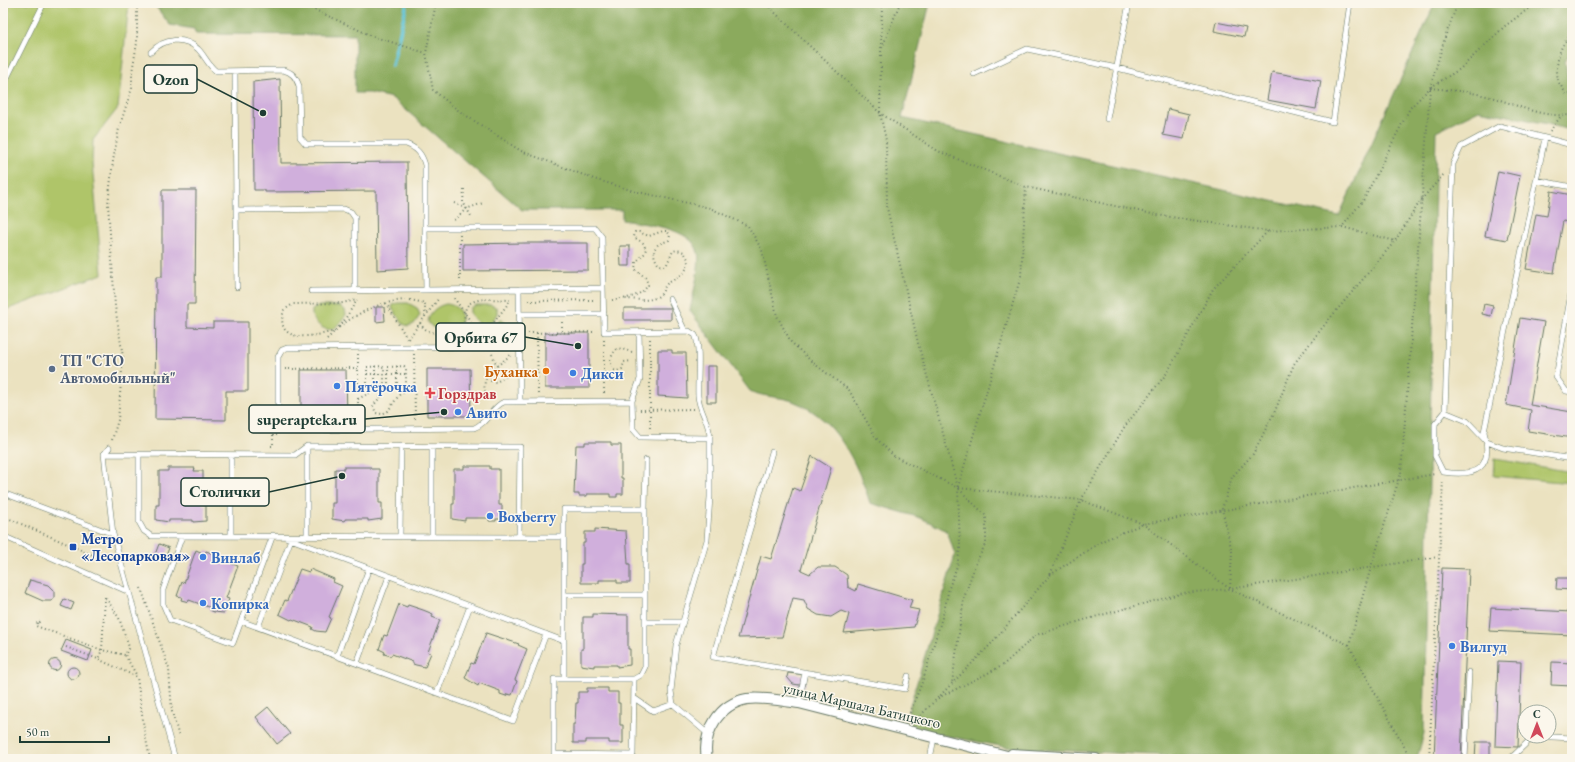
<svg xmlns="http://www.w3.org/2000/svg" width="1575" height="762" viewBox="0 0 1575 762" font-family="'EB Garamond',serif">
  <rect width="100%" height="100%" fill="#fbf7ec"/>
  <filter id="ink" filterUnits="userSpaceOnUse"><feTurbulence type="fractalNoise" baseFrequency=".025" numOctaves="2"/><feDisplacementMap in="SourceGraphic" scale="8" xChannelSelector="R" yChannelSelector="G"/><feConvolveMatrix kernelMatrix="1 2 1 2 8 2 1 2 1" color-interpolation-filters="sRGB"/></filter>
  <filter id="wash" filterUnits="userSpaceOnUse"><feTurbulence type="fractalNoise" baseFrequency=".012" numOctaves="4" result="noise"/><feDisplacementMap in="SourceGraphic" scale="16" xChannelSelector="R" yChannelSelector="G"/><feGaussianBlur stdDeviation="0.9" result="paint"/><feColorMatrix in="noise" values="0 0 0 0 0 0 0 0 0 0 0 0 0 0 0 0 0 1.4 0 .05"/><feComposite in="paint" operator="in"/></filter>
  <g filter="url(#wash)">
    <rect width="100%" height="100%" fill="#ebe2c0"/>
    <path fill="#afc569" stroke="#67814e" d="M3,3H129L118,108L93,140L92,163L102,274L3,311Z
      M397,303H408L417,308L420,315L414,324L408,326L403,324L392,308L393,305Z
      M446,304C457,305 464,312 460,323L452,328L432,327L428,322C429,312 437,306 446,304Z
      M476,305H491L497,308V314L490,324H479L470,314V308Z
      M319,306H340L345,310L346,315L335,328C325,333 316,324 312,316V310Z
      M501,319L505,324L504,333L499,336H491L489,332Z
      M1495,459L1572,472V483L1494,476Z"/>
    <path fill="#8baa5d" stroke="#557448" d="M153,3H930L902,118L1339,216L1435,3H1572V49L1565,61L1568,80H1572V131L1548,124L1479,110L1436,131L1424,733L1418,755L1412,759H1236L1011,748L915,730L906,719L955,555L947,531L921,518L870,503C857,463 837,419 795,402C781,396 765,398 750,391L690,311C692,299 701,264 698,253C693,227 643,224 622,220V210H522L392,98L370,93H355V35L196,34L194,29L170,25Z"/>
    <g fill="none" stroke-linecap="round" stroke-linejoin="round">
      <path stroke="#5fc6dc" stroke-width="3.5" d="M392,65L407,3"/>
    </g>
    <g id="blocks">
      <path fill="#d0afdc" d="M1216,22L1246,28L1244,37L1214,31Z
        M1272,72L1321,81L1316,109L1267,100Z
        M280,79L281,163L407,162L408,268L377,270L376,191L265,192V190H254L253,82Z
        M1168,109L1189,114L1184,139L1163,135Z
        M1498,171L1520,176L1507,240L1485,236Z
        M162,190H196L195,304H187V327L213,328V322H248V391H226V420L155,419L156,277H162Z
        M1551,191L1572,195V223L1563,221L1554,273L1526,269L1536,214L1547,216Z
        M526,243H588V270L463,271V244Z
        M620,246H630V266H621Z
        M1484,304L1493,306L1491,316L1482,314Z
        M376,307H384L385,321L376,322Z
        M624,308H671V320H624Z
        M1520,318L1544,322L1530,405L1572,412V438L1528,431L1531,410L1506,405Z
        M545,333H589V388H545Z
        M658,350H672V353H686L687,398L658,396Z
        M707,366H716V402H707Z
        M427,369H470L471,416H427Z
        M301,370H346L347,417H301Z
        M585,442H611V445H621V478H623V494H617V497H610V494H587V496H579V494H574L576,445H585Z
        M812,456L831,468L801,570L810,574L818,567H835L847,575L848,587L856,591L858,584L912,600L909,608L919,610L914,627L844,633L849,614L841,611L831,617L818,615L808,609L804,600L793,598L782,637L738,638L761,556L771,559L793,488L800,491Z
        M464,466H490V469H499V505H502V519H496V521H489V518H465V521L452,519V504H454V469H464Z
        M344,467H371V469H379V503H382V519L368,521V519H345V521L332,519V503H335V469H344Z
        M168,468H195L194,471H203V505H206V521L193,522V520H169V522L156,520V505H159V471H168Z
        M595,529L626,531L628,564H630V583H617V580H599V583H581V564H583V543H585V532H595Z
        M159,544L169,548L164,561L154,557Z
        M196,550L205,554L206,551L231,560L230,563L238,566L226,598L229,599L224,613L214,612L210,610L211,608L189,600L188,602L185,601L181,600L182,597L177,596L182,582L184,583Z
        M1442,568L1469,569L1461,759H1434Z
        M300,569L309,572L310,569L334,579L333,582L342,586L329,617L331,618L325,632L316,631L312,629L313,627L292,619L291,620L279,614L285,600L287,601Z
        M1557,578H1572V590L1556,589Z
        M30,580L48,585L54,591V599L51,601H43L25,593Z
        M64,599L74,603L71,610L61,606Z
        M399,604L407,607L408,605L423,610L433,614L432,617L440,620L428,652L431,653L425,667L416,665L413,664V662L392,654L391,656L384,654L385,652L379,649L384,635L387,636Z
        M1491,608L1572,612V635L1489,631Z
        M593,614L628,615V649H630V665L617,667V665H594V667L581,665V649H583V617H593Z
        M486,633L519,644L518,645L527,649L515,680L517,681L512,695L507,694L506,696L500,694V691L479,683L478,686L465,678L471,663L474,664Z
        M66,640L92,650L88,661L61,651Z
        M49.5 665a5.5 5.5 0 1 1 11 0a5.5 5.5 0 1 1-11 0Z
        M1498,661L1521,662L1518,747L1495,746Z
        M1552,662L1572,663V686L1551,685Z
        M67 673a6 6 0 1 1 12 0a6 6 0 1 1-12 0Z
        M788,673L806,675L805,686L793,684L787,677Z
        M587,688H608V692H618V703H620V725H623V743H609V740H586V743H573V724H575L576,703H578V692H587Z
        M268,707L290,734L277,744L256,717Z
        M1476,742H1490V759H1475Z"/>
    </g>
  </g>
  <g filter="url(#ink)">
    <use href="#blocks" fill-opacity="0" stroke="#667765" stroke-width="1"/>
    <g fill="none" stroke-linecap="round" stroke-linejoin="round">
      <g stroke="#667765" stroke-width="6">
        <path id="lane" d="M151,52C164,38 184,36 198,49C205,56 208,65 216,71L283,70C292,72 296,77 299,86L300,137L306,144H406C417,148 422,154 425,165V228
          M235,71L236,210L344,209L351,212L355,218V290
          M974,74L1027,49L1117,68L1333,122L1350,3
          M3,86L44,3
          M1107,119L1129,3
          M1545,138L1484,432C1494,469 1476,477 1443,472L1435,456V424L1445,412L1453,164L1461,147L1500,126L1572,145
          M1536,180L1572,187
          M236,210L237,287
          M1572,288L1556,377L1566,391L1572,392
          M519,289L603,288
          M426,290L519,289L520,402
          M311,291L426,290L425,228H595L602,237L604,332L689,331L695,335C701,345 697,383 698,396C699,411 710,423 710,438
          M670,299L685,331
          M519,314H604
          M519,346L287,348L282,350L278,357V416L281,424L287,430L474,428C488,423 491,407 504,402L632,401L633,429L640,437L710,438V497L707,540L676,645L671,691L673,704L707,733
          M632,401L640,379L639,332
          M1445,412L1467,421L1487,442L1503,448L1572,459
          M109,448L104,454L113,534L175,759
          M772,452L713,657L905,689L908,676
          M104,454L295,455L307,446L520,447L519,536
          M139,455V522L144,531L151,536L564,537
          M3,493L113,534
          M645,509L646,460
          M3,536L129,592
          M182,536L163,590V604L170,620L233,643L273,535
          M231,536V455
          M307,536V446
          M400,536L401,446
          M432,536V447
          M285,537L564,641
          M564,595V509H645V595
          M241,621L513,721L546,634
          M645,622H683
          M258,627L291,539
          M337,656L369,568
          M357,663L389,576
          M554,679H634L633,755L554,754Z
          M564,679V595H645V667L641,675L634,679
          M437,693L470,606
          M634,698L653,711L673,704
          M799,703L805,672
          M1534,736L1572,738
          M930,759L934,738
          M1465,759L1469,672
          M1510,759L1534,736"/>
      </g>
      <g stroke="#667765" stroke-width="12">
        <path id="street" d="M1012,754L1096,759
          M707,759C702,733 719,704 747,699C764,697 782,701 799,703L1019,759"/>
      </g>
      <path stroke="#667765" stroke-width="2" stroke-dasharray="1 3" stroke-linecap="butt" d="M300,3L372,36L426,53
        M436,3L426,53L433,90L459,111L521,151L594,179L634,191L710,208L748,226L762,250L777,316L791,342L812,362L849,390L876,438L894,456L958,488L960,548L957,566L949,588L944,611L923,680L910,712L909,719
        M766,3L769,7
        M770,3V8L880,113L938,151L1026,187L1157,215L1268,231L1342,227L1364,199L1410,108L1430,88L1446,34L1458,3
        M882,3L880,113L886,140L887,208L918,343L958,488L986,516V543L975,565L964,598L952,683
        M1572,36C1559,42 1555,66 1558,80C1559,84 1564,90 1566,94H1572
        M882,48L900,3
        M1431,87L1460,69L1505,26L1536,3
        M1430,88C1447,90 1465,91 1482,95C1515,102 1535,118 1572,115
        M1550,131L1561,116
        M464,189L463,202L471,216
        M454,203L465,208
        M454,220L466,209L483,203
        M1342,227L1395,241
        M460,235V283
        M454,298L482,337
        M410,300L425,303V317
        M612,300C624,299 641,297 648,285L646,278L635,269L636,262L644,254L646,249L643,243L634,237L635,232H639L649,236L663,231H667L670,235L669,240C666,242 662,242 659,244C651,249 654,259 659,265L666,266L673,251L677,250L684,252L688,259C688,274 679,276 668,283C664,286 664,290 661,294C653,303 635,299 624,299
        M528,301L595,300
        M386,303L408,340
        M562,322V332
        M420,323C427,337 451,335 462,326C465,321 464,314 466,308C472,295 499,300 510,300
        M342,324L357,300
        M339,327C359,312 380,302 405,300
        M335,331C316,336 273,346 284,310L293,304L342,303L357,300
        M528,333L595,332
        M537,333L538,394
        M482,338L510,301
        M327,339L339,327
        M408,339L439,298
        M650,339V429
        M604,340V394
        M632,352L618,348C611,354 609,361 613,370L617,371L622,369L624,362L632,361
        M358,354V422
        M414,354L415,420
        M492,354L497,366L488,375L491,381L496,382L512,373
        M375,366V387
        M397,366V387
        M497,366L512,354
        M285,369L358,368
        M367,374H383
        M388,374H406
        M488,375C482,385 484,392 491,400
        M358,387H411
        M367,387V367L382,366L384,368V387
        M388,387V367L404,366L406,368V387
        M358,399L373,391H382V395L373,406L376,413L382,414L388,411L399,395L414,387
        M640,410L693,409
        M112,440L118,420L123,357L115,306L108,204L113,161L119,128L132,88V72L137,43V3
        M271,446H273V435H280
        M958,487L1021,276L1026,187
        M959,488L1081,500L1143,524L1230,589L1349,645L1411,759
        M3,516L95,556L97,563
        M1050,575L1102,541L1143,524L1435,474
        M141,588L169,669L172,712L179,737
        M1230,588L1232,552L1222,509L1232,477L1253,454L1275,411L1294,364L1326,323L1395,241L1421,200L1444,174
        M105,597L102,650L98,659L137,677L144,729L150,759
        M106,598L119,618L129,647L125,655L137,676
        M40,622L38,621L36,626L102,650L125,655
        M1349,645L1371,567L1401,473L1430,89
        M66,647L98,659
        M938,698L1002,666L1036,635L1087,619L1183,593L1230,589L1438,557
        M915,721L990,645L1050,575L1081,500L1125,426L1167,373L1213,289L1268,231
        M1429,759L1443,480"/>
      <use href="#lane" stroke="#fff" stroke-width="5"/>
      <use href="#street" stroke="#fff" stroke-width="10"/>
    </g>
  </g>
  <circle fill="#5c6f8a" stroke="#fbf7ec" stroke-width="1.5" cx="52" cy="369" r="4"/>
  <circle fill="#e8710a" stroke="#fbf7ec" stroke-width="1.5" cx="546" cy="371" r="4"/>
  <g fill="#3f7fe0" stroke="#fbf7ec" stroke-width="1.5">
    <circle cx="573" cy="373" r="4"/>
    <circle cx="337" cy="386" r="4"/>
    <circle cx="458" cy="412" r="4"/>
    <circle cx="490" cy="516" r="4"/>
    <circle cx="203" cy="557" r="4"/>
    <circle cx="203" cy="603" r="4"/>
    <circle cx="1452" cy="646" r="4"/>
  </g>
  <path fill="#e0444e" stroke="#fbf7ec" stroke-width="1.5" d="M428 387h4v4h4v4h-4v4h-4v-4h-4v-4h4z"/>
  <rect fill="#1a4fb4" stroke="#fbf7ec" stroke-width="1.5" x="69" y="543" width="8" height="8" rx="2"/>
  <g text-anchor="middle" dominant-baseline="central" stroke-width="3" stroke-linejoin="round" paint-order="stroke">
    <g font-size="15" font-weight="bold" fill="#4e5e75" stroke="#fbf7ec" text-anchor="start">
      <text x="60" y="360">ТП "СТО<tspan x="60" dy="17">Автомобильный"</tspan></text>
    </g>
    <g font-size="15" font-weight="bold" fill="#c56008" stroke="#fbf7ec" text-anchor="end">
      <text x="538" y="371">Буханка</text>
    </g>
    <g font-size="15" font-weight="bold" fill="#366cbe" stroke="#fbf7ec" text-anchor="start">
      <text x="581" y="373">Дикси</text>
      <text x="345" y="386">Пятёрочка</text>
      <text x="466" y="412">Авито</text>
      <text x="498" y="516">Boxberry</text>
      <text x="211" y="557">Винлаб</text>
      <text x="211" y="603">Копирка</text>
      <text x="1460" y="646">Вилгуд</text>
    </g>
    <g font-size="15" font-weight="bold" fill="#be3a42" stroke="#fbf7ec" text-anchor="start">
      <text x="438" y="393">Горздрав</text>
    </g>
    <g font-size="15" font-weight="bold" fill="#164399" stroke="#fbf7ec" text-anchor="start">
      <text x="81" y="538">Метро<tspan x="81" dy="17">«Лесопарковая»</tspan></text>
    </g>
    <g font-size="15" fill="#1f3d34" stroke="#fbf7ec">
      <text transform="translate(862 705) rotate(13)">улица Маршала Батицкого</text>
    </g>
  </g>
  <path fill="none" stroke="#1f3d34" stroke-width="1.5" d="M263 113L197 79M578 346L525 337M444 412L365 419M342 476L269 492"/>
  <g fill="#1f3d34" stroke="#fbf7ec" stroke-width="1.5">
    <circle cx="263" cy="113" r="4"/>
    <circle cx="578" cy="346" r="4"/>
    <circle cx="444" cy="412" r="4"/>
    <circle cx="342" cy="476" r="4"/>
  </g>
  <g fill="#fbf7ec" stroke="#1f3d34" stroke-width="1.5">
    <rect x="144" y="65" width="53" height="28" rx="4"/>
    <rect x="436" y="323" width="89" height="28" rx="4"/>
    <rect x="249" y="405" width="116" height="28" rx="4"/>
    <rect x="181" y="478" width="88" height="28" rx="4"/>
  </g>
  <g font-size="16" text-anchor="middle" font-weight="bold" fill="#1f3d34">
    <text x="171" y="85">Ozon</text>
    <text x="481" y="343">Орбита 67</text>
    <text x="307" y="425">superapteka.ru</text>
    <text x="225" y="497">Столички</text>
  </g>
  <rect width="1575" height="762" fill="none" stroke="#fbf7ec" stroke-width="16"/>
  <g transform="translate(1537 724)"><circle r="19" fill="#fbf7ec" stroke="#a3ada2"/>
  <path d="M0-3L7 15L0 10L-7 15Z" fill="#d1495b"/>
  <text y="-6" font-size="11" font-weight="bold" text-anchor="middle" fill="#1f3d34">С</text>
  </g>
  <path d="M20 736v6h89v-6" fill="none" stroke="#1f3d34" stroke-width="2"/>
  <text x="26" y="736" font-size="12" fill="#1f3d34" stroke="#fbf7ec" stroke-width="3" paint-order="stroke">50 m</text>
</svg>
